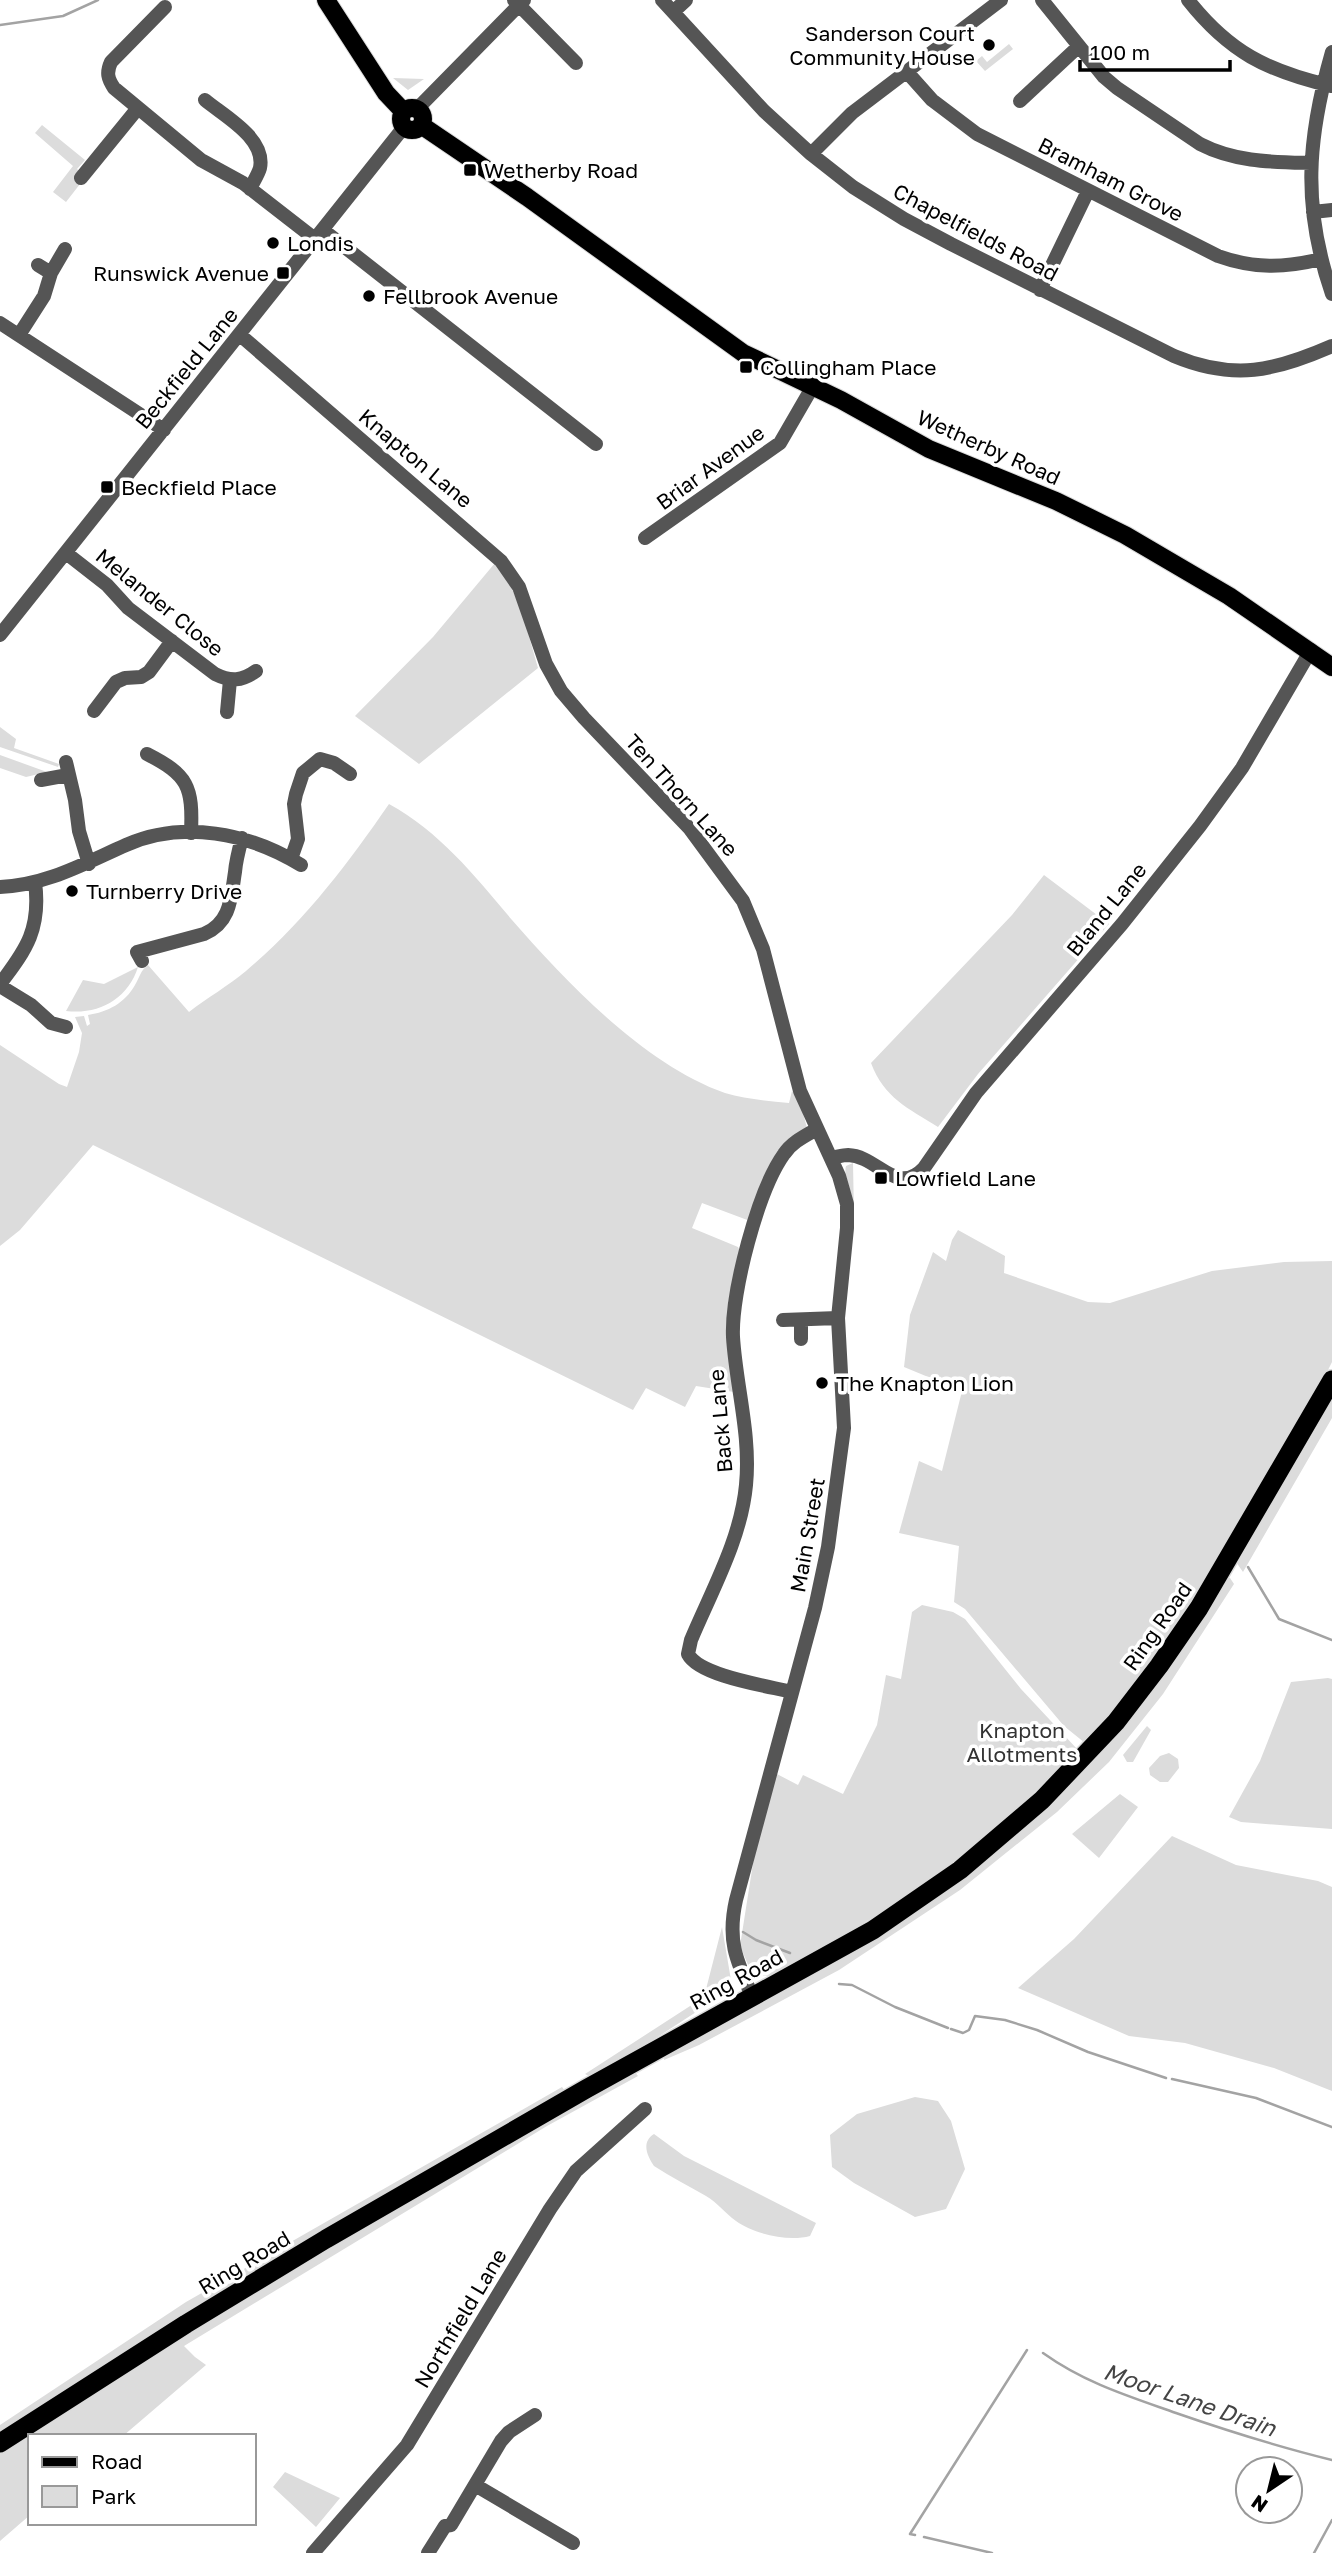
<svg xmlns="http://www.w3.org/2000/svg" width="1332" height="2553" viewBox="0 0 1332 2553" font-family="'Golos Text',sans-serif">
  <rect width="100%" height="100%" fill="#fff"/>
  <path fill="#dcdcdc" d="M1009,44L1013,49L985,71L976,61L982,56L987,62Z
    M393,78L424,79L408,90Z
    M42,125L85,160L77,169L81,173L80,184L66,202L53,192L73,166L35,133Z
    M495,563C520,593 527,631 538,668L419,764L355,716L433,637Z
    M0,727L16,739L14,748L59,764L58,767L0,747Z
    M0,755L47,772L26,777L0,768Z
    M389,804C440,832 475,876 512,920C567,983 645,1065 725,1093C745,1099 768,1101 789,1103L792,1091L800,1102L807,1128L750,1221L702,1203L692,1228L738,1247L740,1251L728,1303V1346L734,1392L696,1386L685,1407L646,1388L633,1410L93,1145L20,1230L0,1246V1045L59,1084L67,1087L79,1052L82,1033L75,1017L84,1016L87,1026L90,1024L88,1015C108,1012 125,1003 135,985C140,977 140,971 148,965L189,1012C207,998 228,986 246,971C303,923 347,865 389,804Z
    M1044,875L1109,924L978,1074L938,1127C908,1108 884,1098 871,1063L1012,915Z
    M138,967C128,999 99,1015 66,1011L83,980L104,984Z
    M853,1163L854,1215C852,1202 843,1176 846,1166Z
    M958,1230L1005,1256L1004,1273L1088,1302L1110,1303L1212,1271L1284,1262L1332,1261V1362L1319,1388C1250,1506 1181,1645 1085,1743L1064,1726L965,1609L954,1602L959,1546L899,1533L919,1461L942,1471L962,1391L904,1367L910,1315L933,1252L946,1261L952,1240Z
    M1332,1399V1418L1243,1572L1236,1562C1267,1507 1303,1455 1332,1399Z
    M1225,1578H1230L1234,1584L1163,1694L1109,1762L1057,1812L960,1890L839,1970L699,2045L664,2060L665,2053L1002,1845Z
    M922,1605L953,1612L965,1619L1021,1689L1078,1750L983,1842L929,1883L805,1959L770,1976L760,1975L749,1967L740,1946L754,1857L775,1773L798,1785L803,1775L843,1794L877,1725L886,1675L901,1679L912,1612Z
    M1328,1678L1332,1679V1829L1241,1822L1229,1817L1260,1761L1291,1682Z
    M1147,1726L1151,1730L1133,1762H1127L1123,1755Z
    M1169,1753L1178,1759L1179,1768L1168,1782H1160L1150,1775L1149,1768L1160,1756Z
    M1120,1794L1138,1807L1099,1858L1072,1834Z
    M1172,1836L1236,1865L1318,1881L1332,1887V2091L1274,2068L1185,2043L1129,2036L1018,1988L1074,1939Z
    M722,1927L732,1986L730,1990L633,2053L591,2077L585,2074L704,1997Z
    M634,2071L638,2076L547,2126L184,2346L195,2357L206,2365L123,2436H30V2515L0,2541V2451L264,2285Z
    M562,2087L565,2091L0,2433V2425L186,2302Z
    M915,2097L938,2101L951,2121L965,2169L946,2209L915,2217L854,2183L832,2167L830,2135L857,2114Z
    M654,2134L684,2156L816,2223L810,2236C788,2242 754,2234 736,2221C725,2213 718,2203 706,2196C689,2186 671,2177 654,2166C647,2156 641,2142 654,2134Z
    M285,2472L340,2498L316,2527L273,2487Z"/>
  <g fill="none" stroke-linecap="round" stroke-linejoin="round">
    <path stroke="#a3a3a3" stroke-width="2.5" d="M0,25L63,16L98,0
      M1248,1567L1279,1619L1332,1640
      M743,1932L756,1940L790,1953
      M839,1984L852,1985L895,2007L948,2028
      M951,2029L963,2033L969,2030L975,2016L1005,2020L1037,2030L1088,2052L1166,2078
      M1172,2079L1256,2098L1332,2127
      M1043,2353C1085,2383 1128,2396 1176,2413C1228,2431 1279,2447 1332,2460
      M915,2535L910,2534L1027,2350
      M924,2537L992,2553
      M1314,2553L1332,2520"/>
    <g stroke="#dbdbdb" stroke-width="20">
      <path id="major" d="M326,0L386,93L403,111
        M401 119a11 11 0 1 1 22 0a11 11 0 1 1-22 0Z
        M421,125L527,197L743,353L841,400L929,449L1056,501L1125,535L1229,596L1332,667"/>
    </g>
    <g stroke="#dbdbdb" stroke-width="22">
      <path id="highway" d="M0,2443L186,2324L326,2239L586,2089L873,1930L960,1870L1042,1800L1116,1722L1159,1666L1199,1608L1332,1380"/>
    </g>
    <path stroke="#555" stroke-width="14" d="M514,0L576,63
      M662,0L764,111L811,154L853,187L904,219L951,244L1174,356C1234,381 1275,371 1332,346
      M1042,0L1104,77L1117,88L1200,144C1235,162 1271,162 1310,163
      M1188,0C1229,52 1267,71 1331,86
      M165,7L111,62C106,73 108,79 114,88L201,160L243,183L315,239
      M673,12L686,0
      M1332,52C1307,139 1302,207 1332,294
      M907,72L932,100L977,134L1218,256C1254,269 1285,268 1321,259
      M205,100C224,116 266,138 260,168C258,175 253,182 250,189
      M1020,101L1078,47
      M417,109L524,0
      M811,154L852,113L1001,0
      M81,178L138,108
      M1313,212L1332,210
      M323,230L596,444
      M38,265L51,273
      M1040,290L1088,191
      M0,323L164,430
      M19,335L44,296L51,273L65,249
      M240,335L501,561L519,587L546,664L561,691L584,718L690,829L743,901L763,949L800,1091L839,1176L847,1204V1228L838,1318L844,1428L828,1547L815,1608L736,1900C727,1940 736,1960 752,1996
      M645,538L780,443L813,386
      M66,553L107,585L128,608L215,674C231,682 242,681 256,671
      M0,635L404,127
      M94,711L116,682L125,678L141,677L149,672L172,641
      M227,712L230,680
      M147,754C188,775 193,786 191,833
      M66,762L75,800L79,831L89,864
      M41,780L68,775
      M291,859L298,839L294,804L296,794L303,773L320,759L334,763L350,774
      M0,887C47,885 85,863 126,845C183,820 249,833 301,865
      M142,961L137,952L204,934C231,923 231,897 235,872C236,860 239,849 242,838
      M0,984C27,949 41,928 35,882
      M0,986L31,1005L51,1023L66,1027
      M831,1158C837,1157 843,1155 848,1155C878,1156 896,1197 924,1168L976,1093L1122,924L1200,826L1242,768L1311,650
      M783,1320L838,1318
      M801,1339V1320
      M792,1692C768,1686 699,1676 688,1654L691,1640C712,1590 741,1539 746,1485C751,1435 736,1386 733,1337C731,1293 758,1190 784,1154C792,1142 805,1136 817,1129
      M475,2485L573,2543
      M313,2553L407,2445L550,2209L576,2171L645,2109
      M428,2553L445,2526L451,2525L501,2441L509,2432L535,2415"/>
    <use href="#major" stroke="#000" stroke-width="18"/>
    <use href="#highway" stroke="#000" stroke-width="19"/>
  </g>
  <g fill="#000" stroke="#fff" stroke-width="2.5">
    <circle cx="989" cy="45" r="7"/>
    <rect x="463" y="163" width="14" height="14" rx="3.5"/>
    <circle cx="273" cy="243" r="7"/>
    <rect x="276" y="266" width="14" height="14" rx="3.5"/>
    <circle cx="369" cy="296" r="7"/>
    <rect x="739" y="360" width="14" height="14" rx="3.5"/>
    <rect x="100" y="480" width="14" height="14" rx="3.5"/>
    <circle cx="72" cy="891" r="7"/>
    <rect x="874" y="1171" width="14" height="14" rx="3.5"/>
    <circle cx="822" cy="1383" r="7"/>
  </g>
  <g text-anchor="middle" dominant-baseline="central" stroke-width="7" stroke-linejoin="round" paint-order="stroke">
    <g font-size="21" fill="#000" stroke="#fff" text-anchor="start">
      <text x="975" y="33" text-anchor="end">Sanderson Court<tspan x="975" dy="24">Community House</tspan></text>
      <text x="484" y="170">Wetherby Road</text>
      <text x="287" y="243">Londis</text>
      <text x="269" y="273" text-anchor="end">Runswick Avenue</text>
      <text x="383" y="296">Fellbrook Avenue</text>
      <text x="760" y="367">Collingham Place</text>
      <text x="121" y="487">Beckfield Place</text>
      <text x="86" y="891">Turnberry Drive</text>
      <text x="895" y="1178">Lowfield Lane</text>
      <text x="836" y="1383">The Knapton Lion</text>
    </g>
    <g font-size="21" fill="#000" stroke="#fff">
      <text transform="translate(1111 179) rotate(27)">Bramham Grove</text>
      <text transform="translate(976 232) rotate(28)">Chapelfields Road</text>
      <text transform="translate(186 368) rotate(-51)">Beckfield Lane</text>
      <text transform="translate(989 447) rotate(24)">Wetherby Road</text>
      <text transform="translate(416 458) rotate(40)">Knapton Lane</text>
      <text transform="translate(710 467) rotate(-36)">Briar Avenue</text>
      <text transform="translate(160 602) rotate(39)">Melander Close</text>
      <text transform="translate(682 795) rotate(48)">Ten Thorn Lane</text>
      <text transform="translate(1106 909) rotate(-51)">Bland Lane</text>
      <text transform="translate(720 1421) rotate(-95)">Back Lane</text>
      <text transform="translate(807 1535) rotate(-80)">Main Street</text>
      <text transform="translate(1157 1626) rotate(-55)">Ring Road</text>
      <text transform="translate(736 1979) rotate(-29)">Ring Road</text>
      <text transform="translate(244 2262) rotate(-31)">Ring Road</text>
      <text transform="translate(460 2318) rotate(-59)">Northfield Lane</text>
    </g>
    <g font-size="21" fill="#333" stroke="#fff">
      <text x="1022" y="1730">Knapton<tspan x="1022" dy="24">Allotments</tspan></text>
    </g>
    <g font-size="23" font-style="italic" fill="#444" stroke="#fff">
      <text transform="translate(1190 2399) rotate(19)">Moor Lane Drain</text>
    </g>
  </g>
  <rect x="28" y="2434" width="228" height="91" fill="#ffffff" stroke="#999999" stroke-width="2"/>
  <rect x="42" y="2457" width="35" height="10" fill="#000000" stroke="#999999" stroke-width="2"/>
  <text x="91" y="2469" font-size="21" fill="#000000">Road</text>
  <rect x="42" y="2486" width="35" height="21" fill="#dcdcdc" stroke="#999999" stroke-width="2"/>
  <text x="91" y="2504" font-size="21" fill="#000000">Park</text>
  <g transform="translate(1269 2490) rotate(215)"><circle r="33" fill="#ffffff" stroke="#999999" stroke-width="2"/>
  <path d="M0-5L12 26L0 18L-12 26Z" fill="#000000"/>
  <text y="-10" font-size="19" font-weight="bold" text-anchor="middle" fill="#000000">N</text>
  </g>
  <path d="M1080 60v10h150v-10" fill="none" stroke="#000000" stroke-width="3.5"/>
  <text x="1090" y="60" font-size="21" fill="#000000" stroke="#ffffff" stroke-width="5" paint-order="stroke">100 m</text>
</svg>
